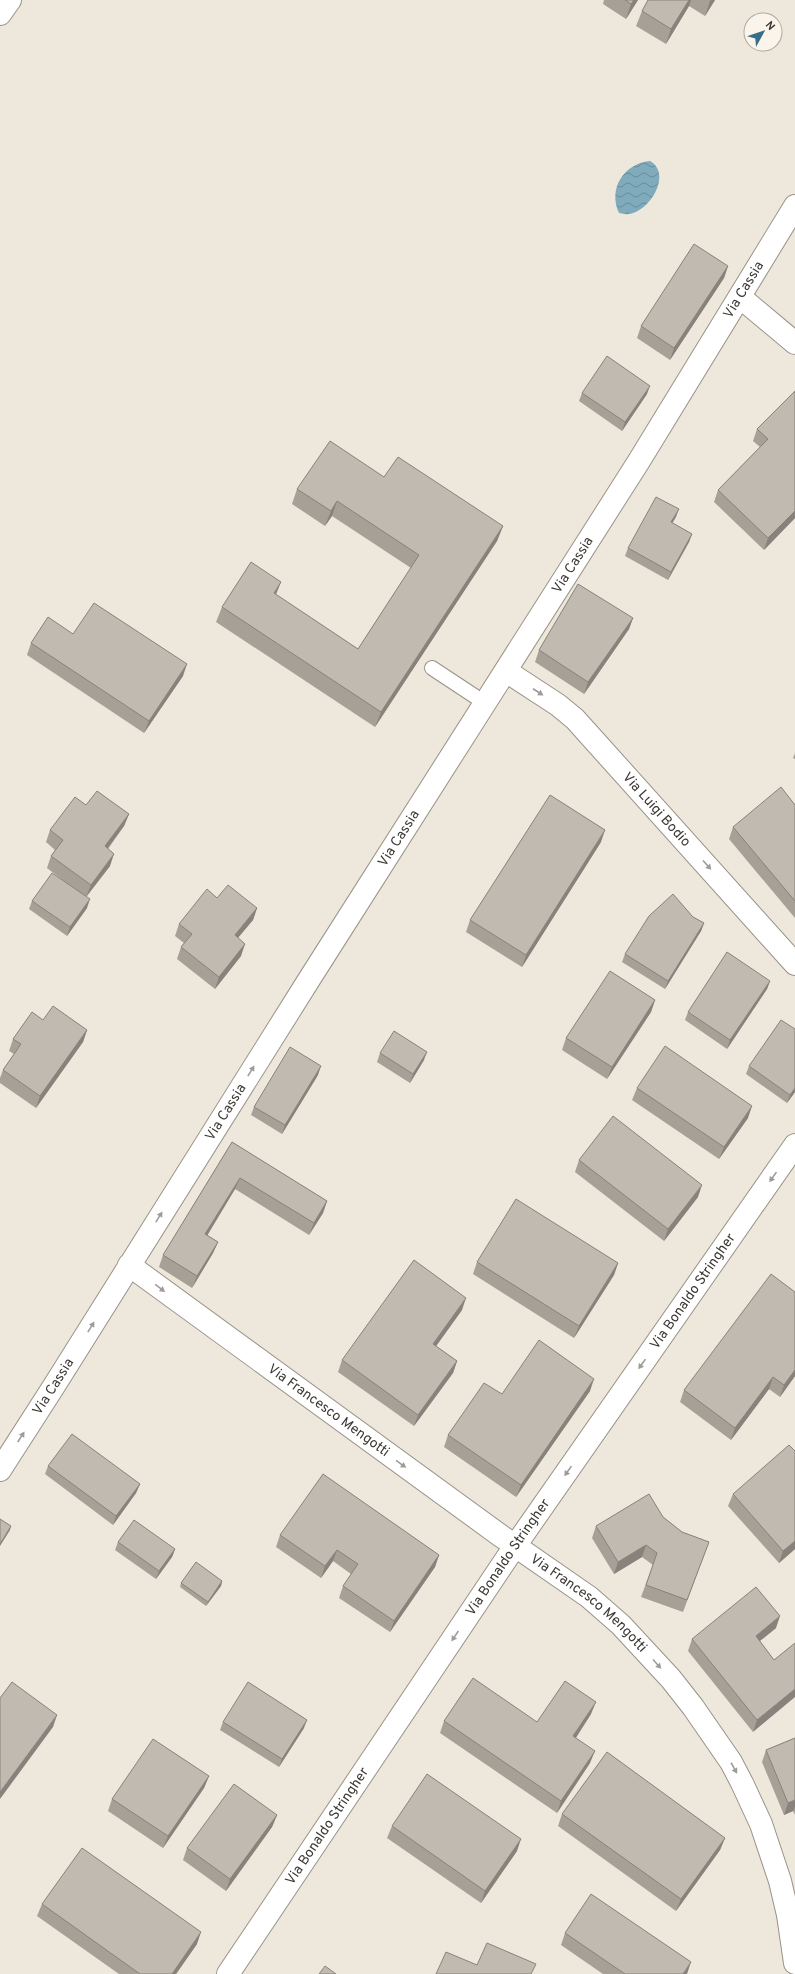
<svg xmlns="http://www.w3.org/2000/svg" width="795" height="1974" viewBox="0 0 795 1974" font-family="Overpass,sans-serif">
  <defs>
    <pattern id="water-waves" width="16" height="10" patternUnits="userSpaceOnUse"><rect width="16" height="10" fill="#7fabbd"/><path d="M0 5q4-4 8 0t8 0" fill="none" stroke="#698c9a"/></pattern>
  </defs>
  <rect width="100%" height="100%" fill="#eee7dc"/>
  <path fill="url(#water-waves)" d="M650,161C673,174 649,213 628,214C626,215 622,213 619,213C608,189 623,164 650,161Z"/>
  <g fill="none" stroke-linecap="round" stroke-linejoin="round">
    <g stroke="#999288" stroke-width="16">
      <path id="lane" d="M432,668L485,703"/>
    </g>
    <g stroke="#999288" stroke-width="24">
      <g id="street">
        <path d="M0,14L10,0"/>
        <path d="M740,297L795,343"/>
        <path id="s1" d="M506,671L558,705L575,719L795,964"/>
        <path id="s2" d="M129,1265L501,1536L589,1597L621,1625L671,1679L693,1707L731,1762L742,1783L761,1824L780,1881L788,1915L795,1963"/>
        <path id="s3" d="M228,1974L515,1546L795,1145"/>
      </g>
    </g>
    <g stroke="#999288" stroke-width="24">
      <g id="secondary">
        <path id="s4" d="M0,1470L54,1386L310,978L639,461L795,206"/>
      </g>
    </g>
    <use href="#lane" stroke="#fff" stroke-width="14"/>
    <use href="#street" stroke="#fff" stroke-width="22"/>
    <use href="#secondary" stroke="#fff" stroke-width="22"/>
  </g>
  <path fill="#a6a097" d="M604,0H638L626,19L603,4Z
    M648,0H715L705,16L689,6L666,44L636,26L642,11Z
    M728,266L724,278L670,360L637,338L641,326Z
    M795,391V518L764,550L714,502L718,490L760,447L753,441L757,429Z
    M582,393L647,394L622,431L579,401Z
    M384,477L503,526L497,541L375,727L216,622L222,607L276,595L358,649L411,568L332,516L325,526L292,504L297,489Z
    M676,517L672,523L692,534L689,542L668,580L625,556L628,548Z
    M633,618L629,629L584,694L535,662L539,650Z
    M73,634L183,676L144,733L27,655L31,643Z
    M795,753V759L793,758Z
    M86,805L129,814L124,826L108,849L110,866L86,897L87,908L67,936L29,909L32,901L77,891L47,868L51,856L55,850L46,842L50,830Z
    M795,805V918L729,839L733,827Z
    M601,842L522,967L466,932L470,920Z
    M217,898L257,908L253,920L238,938L241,956L215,989L177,959L181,947L184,943L175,936L179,924Z
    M693,917L704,923L701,931L665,989L622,962L625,954Z
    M770,981L767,989L727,1049L685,1020L688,1012Z
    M655,1000L651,1012L607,1079L562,1050L566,1038Z
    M43,1020L87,1030L83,1042L36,1108L0,1083V1078L3,1070L14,1054L9,1051L13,1039Z
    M380,1053L424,1060L410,1083L377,1062Z
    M749,1066L795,1092L787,1103L746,1074Z
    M318,1075L282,1134L251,1115L254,1107Z
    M637,1088L748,1118L719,1159L632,1100Z
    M232,1142L327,1201L323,1213L309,1235L235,1189L207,1235L218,1242L213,1253L192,1288L159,1267L163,1255Z
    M579,1160L698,1197L664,1241L575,1172Z
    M477,1262L618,1263L614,1275L574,1338L473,1274Z
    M795,1292V1376L780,1397L769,1389L731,1440L680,1402L684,1390Z
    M462,1310L436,1346L457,1361L453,1373L414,1426L338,1372L342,1360Z
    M590,1391L516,1497L444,1447L448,1435L502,1394Z
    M48,1466L140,1484L136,1493L113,1525L45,1474Z
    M733,1494L795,1549L779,1563L728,1506Z
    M663,1517L682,1532L709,1542L683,1612L641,1597L653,1565L642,1557L614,1574L592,1538L596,1526Z
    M280,1535L439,1555L435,1567L390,1632L339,1598L343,1586L351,1574L333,1561L321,1578L276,1547Z
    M118,1542L175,1549L172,1557L156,1579L115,1550Z
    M222,1581L221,1586L206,1606L180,1587L181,1583Z
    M776,1628L760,1641L774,1660L795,1643L753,1732L688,1651L692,1639Z
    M591,1714L576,1738L590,1763L557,1813L440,1733L444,1721L537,1722Z
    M223,1722L304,1728L279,1767L220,1730Z
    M795,1738V1815L793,1811L784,1815L762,1762L766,1750Z
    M209,1776L204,1788L163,1848L108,1811L112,1799Z
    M562,1814L725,1838L720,1850L676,1911L558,1826Z
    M277,1815L272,1827L226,1891L183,1860L187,1848Z
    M392,1826L517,1851L481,1903L387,1838Z
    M42,1904L197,1944L176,1974H119L37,1916Z
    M565,1933L687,1974H603L561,1945Z"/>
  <path fill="#87827b" d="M634,0H638L626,19L631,4Z
    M689,0H691L689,6L666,44L671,29Z
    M711,0H715L705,16L710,1Z
    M728,266L724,278L670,360L674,348Z
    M650,386L647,394L622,431L625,422Z
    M337,501L332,516L325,526L331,511Z
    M679,509L676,517L668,530L671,522Z
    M795,511V518L764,550L768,538Z
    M503,526L497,541L375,727L381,712Z
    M692,534L689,542L668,580L671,572Z
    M281,582L275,597L274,593Z
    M633,618L629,629L584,694L588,682Z
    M187,664L183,676L144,733L149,721Z
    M129,814L124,826L100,858L105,846Z
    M605,830L601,842L522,967L526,955Z
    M114,854L110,866L86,897L91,885Z
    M90,899L87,908L67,936L70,927Z
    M257,908L253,920L230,947L235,935Z
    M704,923L701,931L665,989L668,981Z
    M245,944L241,956L215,989L219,977Z
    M770,981L767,989L727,1049L730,1040Z
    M655,1000L651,1012L607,1079L612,1067Z
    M87,1030L83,1042L36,1108L40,1096Z
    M427,1052L424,1060L410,1083L413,1074Z
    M321,1066L318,1075L282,1134L285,1125Z
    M795,1088V1092L787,1103L790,1095Z
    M752,1106L748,1118L719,1159L724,1147Z
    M240,1178L235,1189L201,1246L205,1234Z
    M702,1185L698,1197L664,1241L668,1229Z
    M327,1201L323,1213L309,1235L314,1223Z
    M218,1242L213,1253L192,1288L197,1276Z
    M618,1263L614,1275L574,1338L579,1326Z
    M466,1298L462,1310L429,1356L433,1344Z
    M457,1361L453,1373L414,1426L418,1415Z
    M795,1370V1376L780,1397L784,1385Z
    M773,1377L769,1389L731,1440L735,1428Z
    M594,1379L590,1391L516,1497L521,1485Z
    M140,1484L136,1493L113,1525L116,1516Z
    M11,1526L10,1530L0,1546V1544Z
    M795,1541V1549L779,1563L783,1551Z
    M646,1545L642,1557L614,1574L618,1562Z
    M175,1549L172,1557L156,1579L159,1571Z
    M337,1550L333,1561L321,1578L325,1566Z
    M439,1555L435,1567L390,1632L394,1621Z
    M222,1581L221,1586L206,1606L208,1602Z
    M780,1616L776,1628L751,1648L756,1636Z
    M795,1689V1697L753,1732L757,1720Z
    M596,1702L591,1714L569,1748L573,1736Z
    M57,1715L53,1727L0,1799V1792Z
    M307,1720L304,1728L279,1767L282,1759Z
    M595,1751L590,1763L557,1813L561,1801Z
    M209,1776L204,1788L163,1848L168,1836Z
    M795,1800V1807L793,1811L784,1815L788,1803Z
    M277,1815L272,1827L226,1891L230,1879Z
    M725,1838L720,1850L676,1911L681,1899Z
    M521,1839L517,1851L481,1903L485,1891Z
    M201,1932L197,1944L176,1974H172Z
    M691,1962L687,1974H683Z"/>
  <path fill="#c1bab0" stroke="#87827b" d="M625,0H634L631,4Z
    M648,0H689L671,29L642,11Z
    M694,244L728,266L674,348L641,326Z
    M607,356L650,386L625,422L582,393Z
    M795,391V511L768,538L718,490L768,439L757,429Z
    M330,441L384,477L398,457L503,526L381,712L222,607L251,562L281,582L274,593L358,649L419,555L337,501L331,511L297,489Z
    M656,497L679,509L671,522L692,534L671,572L628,548Z
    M578,584L633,618L588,682L539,650Z
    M94,603L187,664L149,721L31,643L48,617L73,634Z
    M781,787L795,805V901L733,827Z
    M97,791L129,814L105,846L114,854L91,885L51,856L63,840L50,830L75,797L86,805Z
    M550,795L605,830L526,955L470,920Z
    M52,873L90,899L70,927L32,901Z
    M228,885L257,908L235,935L245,944L219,977L181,947L192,934L179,924L207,889L217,898Z
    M673,894L693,917L704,923L668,981L625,954L649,916Z
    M727,952L770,981L730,1040L688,1012Z
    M610,971L655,1000L612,1067L566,1038Z
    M53,1006L87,1030L40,1096L3,1070L21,1044L13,1039L32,1012L43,1020Z
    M781,1020L795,1029V1088L790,1095L749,1066Z
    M394,1031L427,1052L413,1074L380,1053Z
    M665,1046L752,1106L724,1147L637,1088Z
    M290,1047L321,1066L285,1125L254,1107Z
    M613,1116L702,1185L668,1229L579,1160Z
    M232,1142L327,1201L314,1223L240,1178L205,1234L218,1242L197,1276L163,1255Z
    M516,1199L618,1263L579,1326L477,1262Z
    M414,1260L466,1298L433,1344L457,1361L418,1415L342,1360Z
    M771,1274L795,1292V1370L784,1385L773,1377L735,1428L684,1390Z
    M539,1340L594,1379L521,1485L448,1435L484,1383L502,1394Z
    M72,1434L140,1484L116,1516L48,1466Z
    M789,1445L795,1451V1541L783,1551L733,1494Z
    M323,1474L439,1555L394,1621L343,1586L358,1564L337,1550L325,1566L280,1535Z
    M649,1494L663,1517L682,1532L709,1542L687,1600L646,1585L657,1553L646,1545L618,1562L596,1526Z
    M0,1519L11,1526L0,1544Z
    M134,1520L175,1549L159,1571L118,1542Z
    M196,1562L222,1581L208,1602L181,1583Z
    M756,1587L780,1616L756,1636L774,1660L795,1643V1689L757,1720L692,1639Z
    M473,1678L537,1722L565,1681L596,1702L573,1736L595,1751L561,1801L444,1721Z
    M12,1682L57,1715L0,1792V1698Z
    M248,1682L307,1720L282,1759L223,1722Z
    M795,1738V1800L788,1803L766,1750Z
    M153,1739L209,1776L168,1836L112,1799Z
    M607,1752L725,1838L681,1899L562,1814Z
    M427,1774L521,1839L485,1891L392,1826Z
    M234,1784L277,1815L230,1879L187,1848Z
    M82,1848L201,1932L172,1974H140L42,1904Z
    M591,1894L691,1962L683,1974H625L565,1933Z
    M487,1943L536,1964L531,1974H436L446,1952L477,1965Z
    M325,1966L336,1974H319Z"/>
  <defs><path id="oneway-solid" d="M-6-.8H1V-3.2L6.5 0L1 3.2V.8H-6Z"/></defs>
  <g fill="#9e9c9a">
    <use href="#oneway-solid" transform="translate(538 692) rotate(33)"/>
    <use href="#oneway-solid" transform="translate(707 865) rotate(48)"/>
    <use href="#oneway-solid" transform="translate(251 1071) rotate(-58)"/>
    <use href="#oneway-solid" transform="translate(773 1177) rotate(125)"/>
    <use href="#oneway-solid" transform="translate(159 1217) rotate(-58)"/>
    <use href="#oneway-solid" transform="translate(160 1288) rotate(37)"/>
    <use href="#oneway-solid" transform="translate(91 1327) rotate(-58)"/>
    <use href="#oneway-solid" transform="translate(642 1364) rotate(125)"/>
    <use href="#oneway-solid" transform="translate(21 1437) rotate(-57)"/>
    <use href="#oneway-solid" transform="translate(401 1464) rotate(36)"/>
    <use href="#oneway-solid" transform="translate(568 1471) rotate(125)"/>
    <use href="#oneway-solid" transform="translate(455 1636) rotate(124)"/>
    <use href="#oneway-solid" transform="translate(657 1664) rotate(48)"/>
    <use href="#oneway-solid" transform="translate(734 1768) rotate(61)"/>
  </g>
  <g text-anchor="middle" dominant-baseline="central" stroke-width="3.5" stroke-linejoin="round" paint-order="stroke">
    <g font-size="14" fill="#3c3935" stroke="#fbf4ea">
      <text stroke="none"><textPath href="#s4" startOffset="1395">Via Cassia</textPath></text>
      <text stroke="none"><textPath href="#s4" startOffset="1071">Via Cassia</textPath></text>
      <text stroke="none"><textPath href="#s1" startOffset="206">Via Luigi Bodio</textPath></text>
      <text stroke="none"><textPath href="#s4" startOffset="747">Via Cassia</textPath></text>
      <text stroke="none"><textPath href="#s4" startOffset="423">Via Cassia</textPath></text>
      <text stroke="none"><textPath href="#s3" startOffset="826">Via Bonaldo Stringher</textPath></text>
      <text stroke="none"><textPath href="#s4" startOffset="99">Via Cassia</textPath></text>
      <text stroke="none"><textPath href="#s2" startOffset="247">Via Francesco Mengotti</textPath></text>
      <text stroke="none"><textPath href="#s3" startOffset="502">Via Bonaldo Stringher</textPath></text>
      <text stroke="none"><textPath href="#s2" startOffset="571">Via Francesco Mengotti</textPath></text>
      <text stroke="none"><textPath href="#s3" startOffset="178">Via Bonaldo Stringher</textPath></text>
    </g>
  </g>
  <g transform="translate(763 32) rotate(50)"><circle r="19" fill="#fbf4ea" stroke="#afa9a2"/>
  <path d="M0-3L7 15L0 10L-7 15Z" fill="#376e89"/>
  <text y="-6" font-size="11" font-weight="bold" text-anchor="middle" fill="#3c3935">N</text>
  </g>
</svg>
